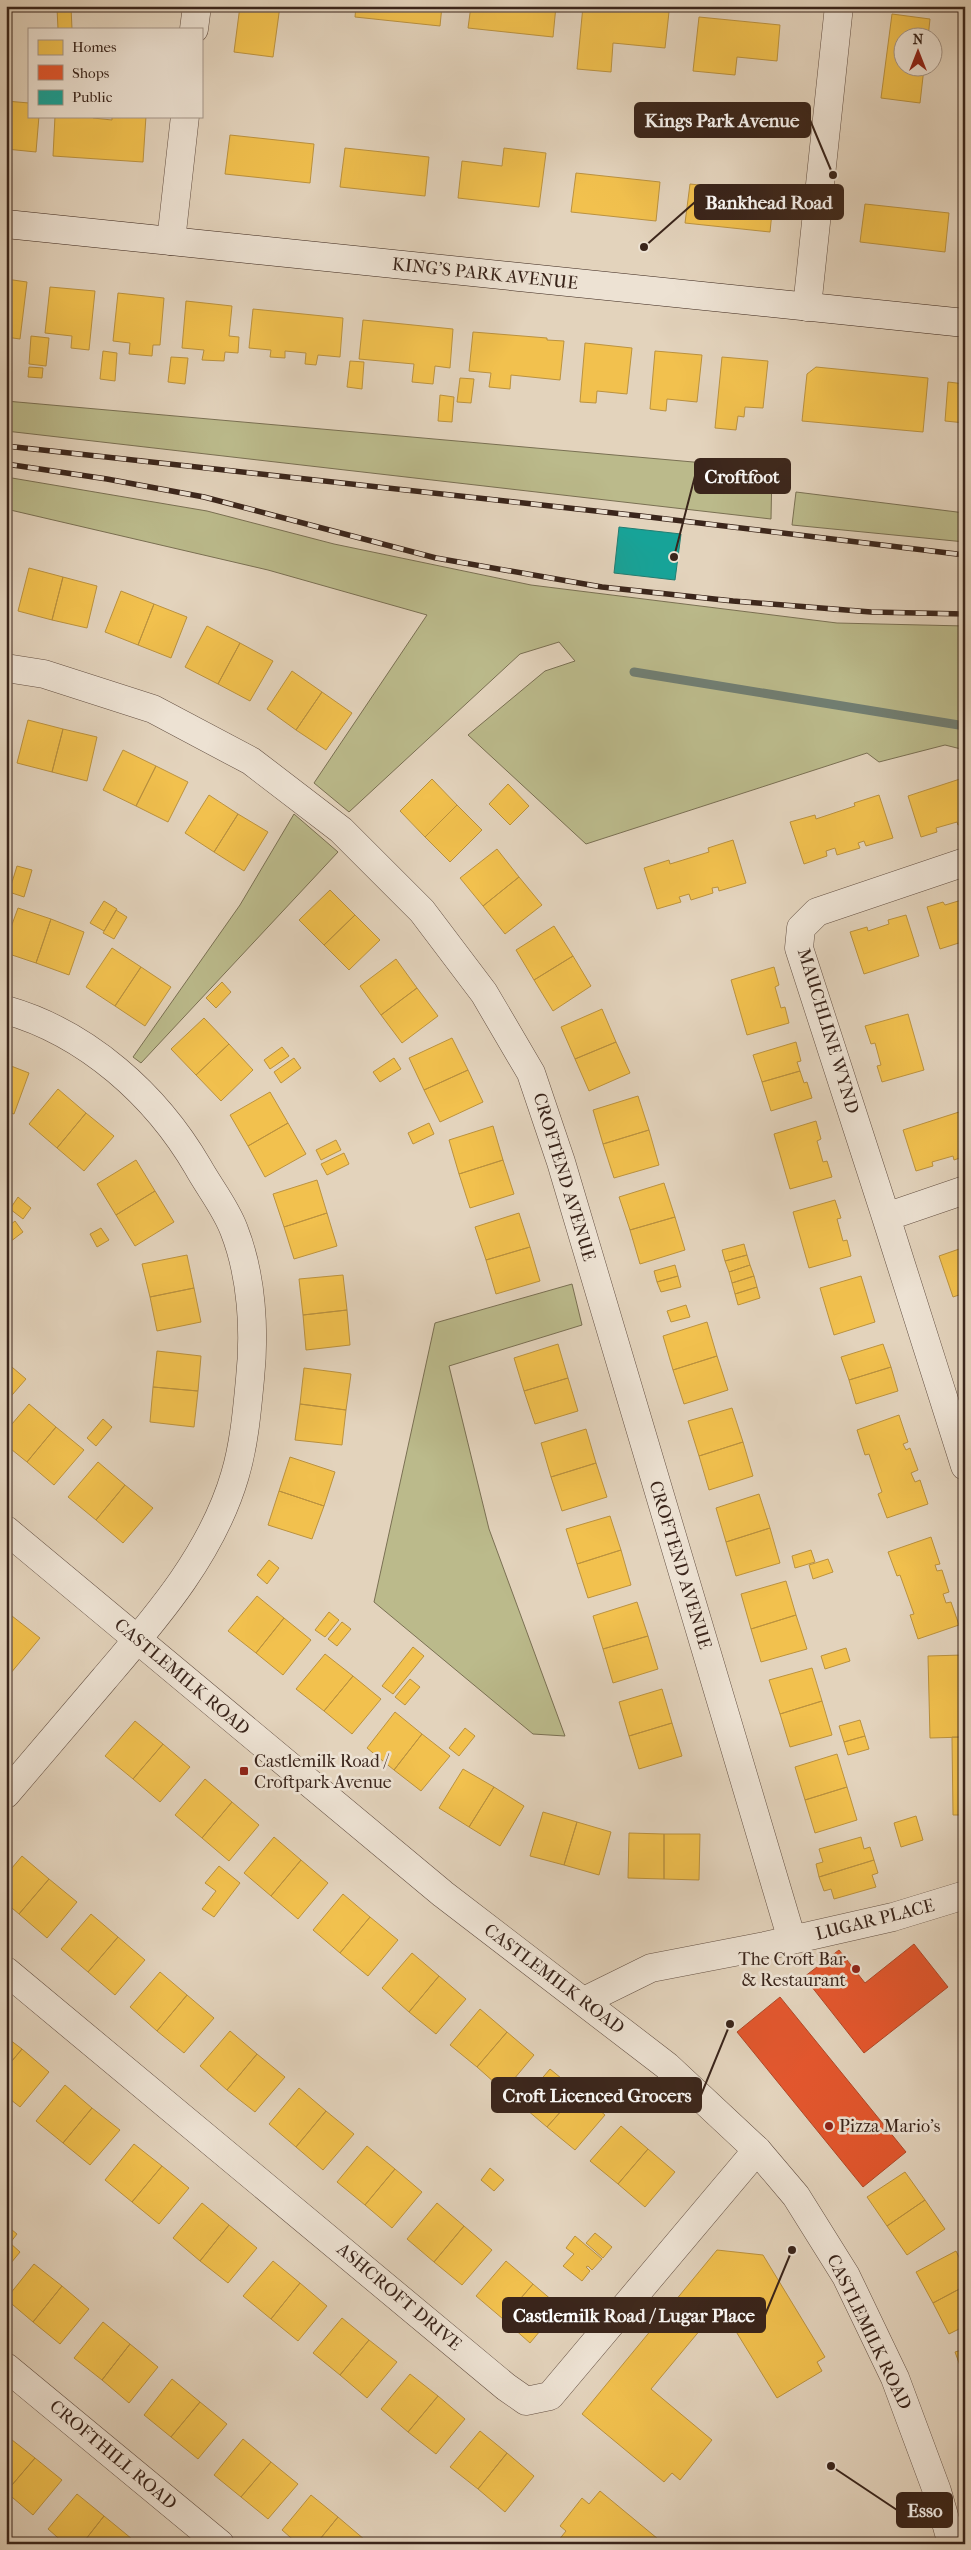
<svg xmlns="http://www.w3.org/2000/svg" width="971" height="2550" viewBox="0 0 971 2550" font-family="'IM FELL French Canon',serif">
  <rect width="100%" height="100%" fill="#e3d3bc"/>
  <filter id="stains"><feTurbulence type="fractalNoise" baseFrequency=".004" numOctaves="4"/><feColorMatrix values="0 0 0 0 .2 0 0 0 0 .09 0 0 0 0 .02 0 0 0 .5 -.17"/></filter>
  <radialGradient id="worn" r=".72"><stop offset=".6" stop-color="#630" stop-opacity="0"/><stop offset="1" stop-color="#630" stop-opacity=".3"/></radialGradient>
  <path fill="#bbba8b" stroke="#7a7053" d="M6,401L772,469L771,519L6,431Z
    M6,477L207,511L334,544L531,585L837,623L965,626V750L945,745L879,762L867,753L586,844L468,735L545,671L575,661L559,642L520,654L349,812L314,783L427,615L268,570L6,509Z
    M796,492L965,513V542L792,525Z
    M294,814L338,852L141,1063L133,1057L240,905Z
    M572,1284L582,1325L449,1366L489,1529L565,1736L533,1734L374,1602L435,1323Z"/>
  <path fill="#f2c14e" stroke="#bb923f" d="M240,6H280L273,57L234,52Z
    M356,6H442L440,26L355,17Z
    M471,6H556L553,37L468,28Z
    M583,6L669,12L665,48L613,43L611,72L577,69Z
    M71,7L72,29H58L57,8Z
    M892,14L930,19L928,38H904V68H924L920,103L881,98Z
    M699,17L780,25L777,61L737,57L735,75L693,71Z
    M6,101L29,103V116H39L36,152L6,149Z
    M55,116H93V118L112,120V116H146L143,162L53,156Z
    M230,135L314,144L310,183L225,174Z
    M345,148L429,157L425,196L340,187Z
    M504,148L546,153L539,207L458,198L462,161L502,166Z
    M576,173L660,182L656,221L571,212Z
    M690,184L774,193L770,232L685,223Z
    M865,204L949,213L945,252L860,242Z
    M6,279L27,282L20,339L6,337Z
    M50,287L95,291L89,350L71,348L72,336L45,333Z
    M118,293L164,298L160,345H153L152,356L129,354L130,343L113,341Z
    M186,301L232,306L229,336L239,337L238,353L225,352L224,361L202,360L204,350L182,348Z
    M253,309L343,318L340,357L318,355L316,365L305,364L306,353L285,351V358L270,357L271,350L249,348Z
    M363,320L453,329L450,368L435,366L433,384L412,382L414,364L359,359Z
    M473,332L547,338V340L564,341L560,380L511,375L510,389L489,387L491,373L469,371Z
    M31,336L49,338L46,366L29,364Z
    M585,343L632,348L627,394L597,391L596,403L580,402Z
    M103,351L117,353L115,381L100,379Z
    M655,351L702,355L697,402L667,399L666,411L650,409Z
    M171,357L188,358L185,384L168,382Z
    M722,357L768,361L763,408L745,407L744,417L738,416L736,430L715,428Z
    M350,361L364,362L362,389L347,387Z
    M29,367L43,368L42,378L28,377Z
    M816,367L928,378L923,432L802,421L807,374Z
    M460,378L474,379L471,403L457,402Z
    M948,382L965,384V423L945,421Z
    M440,395L454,397L452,422L438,421Z
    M29,568L63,577L52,620L18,611Z
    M63,577L97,586L87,628L52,620Z
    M121,591L154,604L138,645L105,632Z
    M154,604L187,617L171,658L138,645Z
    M207,626L240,643L218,684L185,667Z
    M240,643L273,661L250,701L218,684Z
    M292,671L322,692L296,730L267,709Z
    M322,692L352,713L326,750L296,730Z
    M28,720L63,729L52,772L17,763Z
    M63,729L97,737L87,781L52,772Z
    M123,750L156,766L136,806L103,790Z
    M156,766L188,782L168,822L136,806Z
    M963,778L965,823L958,825L957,822L936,828L937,832L921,837L908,796Z
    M432,779L457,805L425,837L400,811Z
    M508,784L529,806L510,825L489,804Z
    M209,795L238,814L214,852L185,833Z
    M879,795L893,838L866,846L864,841L858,843L860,848L837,855L835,848L826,851L827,856L804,864L790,822L815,815L816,819L855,806L854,803Z
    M457,805L482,830L450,862L425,837Z
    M238,814L268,832L244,871L214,852Z
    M733,840L746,883L719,891L718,887L712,888L713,893L691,900L689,894L679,897L681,902L657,909L644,868L669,860L670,864L709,852L708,848Z
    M497,849L519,877L483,906L460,878Z
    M17,866L32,870L24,897L9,892Z
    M519,877L542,905L505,934L483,906Z
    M330,890L355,915L324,945L299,920Z
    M965,899V941L940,949L927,907L943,902L945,905Z
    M104,901L117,909L104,931L90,923Z
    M18,908L51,919L36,963L6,953V941Z
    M116,910L127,917L114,939L103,933Z
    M355,915L380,940L349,970L324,945Z
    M906,915L919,956L864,974L850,932L867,927L868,931L889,924L888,920Z
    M51,919L84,932L69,975L36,963Z
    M554,926L573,956L534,980L516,950Z
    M112,948L141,967L115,1006L86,987Z
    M573,956L591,986L553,1011L534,980Z
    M396,959L417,988L381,1015L360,986Z
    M141,967L171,987L145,1026L115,1006Z
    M774,967L779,985L775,987L781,1008L785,1007L789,1023L747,1035L731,980Z
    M222,982L231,992L216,1008L206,998Z
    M417,988L438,1016L402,1043L381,1015Z
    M602,1009L616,1042L575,1059L561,1027Z
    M908,1014L924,1070L882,1082L877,1066L881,1065L875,1043L871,1044L865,1026Z
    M204,1018L229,1044L196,1075L171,1049Z
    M452,1038L468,1070L424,1090L409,1058Z
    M616,1042L630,1073L589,1091L575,1059Z
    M796,1042L801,1061L797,1062L800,1071L762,1082L753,1055Z
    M229,1044L253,1070L221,1101L196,1075Z
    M282,1047L289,1056L270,1069L264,1060Z
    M294,1058L301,1068L281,1083L274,1072Z
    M394,1058L401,1069L380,1082L373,1072Z
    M6,1064L29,1073L14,1114L6,1111Z
    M468,1070L483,1102L440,1122L424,1090Z
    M800,1071L804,1083L807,1082L812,1098L771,1111L762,1082Z
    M58,1089L86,1113L57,1148L29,1124Z
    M270,1092L288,1123L248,1146L230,1115Z
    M638,1096L649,1130L603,1144L593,1110Z
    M959,1112L965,1131V1156L954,1160L953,1156L932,1162L933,1166L916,1171L903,1130Z
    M86,1113L114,1136L84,1171L57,1148Z
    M816,1121L821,1139L817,1141L823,1162L827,1161L832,1177L790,1189L774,1134Z
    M288,1123L306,1154L265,1177L248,1146Z
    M429,1123L434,1134L413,1144L408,1133Z
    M493,1126L503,1160L459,1174L449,1140Z
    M649,1130L659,1165L614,1178L603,1144Z
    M336,1140L341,1150L321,1160L316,1150Z
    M344,1153L349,1164L327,1175L321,1164Z
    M136,1160L155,1191L116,1215L97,1184Z
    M503,1160L514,1194L470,1208L459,1174Z
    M317,1180L327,1213L284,1227L273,1194Z
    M664,1183L675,1217L630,1230L619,1197Z
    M155,1191L174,1222L135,1246L116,1215Z
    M18,1197L31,1208L23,1219L10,1209Z
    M835,1200L841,1218L837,1219L843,1241L847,1240L851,1256L809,1268L793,1212Z
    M327,1213L337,1246L294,1259L284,1227Z
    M519,1213L530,1247L486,1260L475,1227Z
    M675,1217L685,1250L640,1264L630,1230Z
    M15,1221L23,1232L6,1245V1228Z
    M101,1228L109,1240L97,1247L90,1234Z
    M744,1244L747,1255L725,1261L722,1250Z
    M530,1247L540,1281L496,1294L486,1260Z
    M965,1247V1293L953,1297L939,1256Z
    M187,1255L194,1288L150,1297L142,1264Z
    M747,1255L750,1265L729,1272L725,1261Z
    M675,1265L678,1276L657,1282L654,1271Z
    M750,1265L754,1276L732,1283L729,1272Z
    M343,1275L347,1310L303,1315L299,1279Z
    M678,1276L681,1287L661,1292L657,1282Z
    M754,1276L757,1287L735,1294L732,1283Z
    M861,1276L875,1322L834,1335L820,1288Z
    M757,1287L760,1298L738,1305L735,1294Z
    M194,1288L201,1322L157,1331L150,1297Z
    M686,1305L690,1317L671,1322L667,1311Z
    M347,1310L350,1345L306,1350L303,1315Z
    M707,1322L717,1356L673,1370L663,1336Z
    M558,1344L568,1378L524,1391L514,1358Z
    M883,1344L891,1367L849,1380L841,1357Z
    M157,1351L201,1356L198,1391L153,1387Z
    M717,1356L728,1390L684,1404L673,1370Z
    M6,1362L26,1379L6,1402Z
    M891,1367L898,1391L856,1404L849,1380Z
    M304,1368L351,1374L346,1410L300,1404Z
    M568,1378L578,1411L535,1424L524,1391Z
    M153,1387L198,1391L194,1427L150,1422Z
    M29,1404L56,1427L27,1462L6,1445V1431Z
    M300,1404L346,1410L342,1445L295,1440Z
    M732,1408L743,1442L699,1456L688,1421Z
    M899,1415L908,1442L903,1444L906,1450L910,1448L918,1470L911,1473L915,1482L920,1480L928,1504L887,1518L878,1494L882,1492L869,1454L865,1455L857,1430Z
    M103,1419L112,1427L96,1446L87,1438Z
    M56,1427L84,1450L54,1485L27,1462Z
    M586,1429L596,1463L551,1477L541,1443Z
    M743,1442L753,1476L709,1490L699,1456Z
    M290,1457L335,1472L324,1506L279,1491Z
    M98,1462L125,1485L96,1520L68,1497Z
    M596,1463L607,1497L562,1511L551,1477Z
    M125,1485L153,1508L123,1543L96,1520Z
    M279,1491L324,1506L312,1539L268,1525Z
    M759,1494L770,1528L726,1542L716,1508Z
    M610,1516L621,1550L577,1564L566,1529Z
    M770,1528L780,1563L736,1576L726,1542Z
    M931,1537L940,1564L935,1565L937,1571L942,1570L949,1592L943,1594L946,1603L951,1602L959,1625L918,1639L910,1615L914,1614L900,1575L897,1576L888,1552Z
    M621,1550L631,1585L588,1598L577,1564Z
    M811,1550L815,1562L795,1568L792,1556Z
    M828,1559L833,1572L813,1579L809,1565Z
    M269,1560L279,1568L267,1584L257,1575Z
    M786,1581L796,1615L751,1629L741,1594Z
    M257,1596L284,1618L256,1653L228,1631Z
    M637,1602L648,1636L603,1649L593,1616Z
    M329,1612L339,1620L325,1637L315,1630Z
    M796,1615L807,1649L761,1662L751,1629Z
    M12,1616L40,1638L10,1674L6,1670V1623Z
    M284,1618L311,1640L283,1675L256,1653Z
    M342,1622L351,1629L337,1646L328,1639Z
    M648,1636L658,1669L613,1683L603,1649Z
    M413,1647L424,1656L393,1694L382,1686Z
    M846,1648L850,1661L825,1669L821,1656Z
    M325,1654L353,1676L324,1711L296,1689Z
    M963,1655L965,1737L930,1738L928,1656Z
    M812,1668L822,1701L780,1714L769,1680Z
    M353,1676L381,1699L352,1734L324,1711Z
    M410,1679L420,1687L405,1705L395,1697Z
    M662,1689L672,1723L629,1736L619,1702Z
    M822,1701L832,1735L790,1747L780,1714Z
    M395,1712L422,1734L394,1770L367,1748Z
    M860,1720L865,1736L844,1742L839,1726Z
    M135,1721L163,1744L133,1779L105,1756Z
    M672,1723L682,1756L639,1769L629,1736Z
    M465,1728L475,1736L459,1756L449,1748Z
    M422,1734L450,1756L421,1791L394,1770Z
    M865,1736L869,1749L848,1755L844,1742Z
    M952,1737H965V1815H953Z
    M163,1744L190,1767L160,1802L133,1779Z
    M837,1754L847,1787L805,1800L795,1767Z
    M463,1769L494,1787L469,1827L439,1808Z
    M205,1779L232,1802L202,1838L175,1815Z
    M494,1787L524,1806L500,1846L469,1827Z
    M847,1787L857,1820L815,1833L805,1800Z
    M232,1802L259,1825L229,1861L202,1838Z
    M543,1812L577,1822L564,1865L530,1856Z
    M916,1816L923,1840L901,1847L894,1823Z
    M577,1822L611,1832L599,1875L564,1865Z
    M629,1833L664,1834V1879L628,1878Z
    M664,1834H700L699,1880L664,1879Z
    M274,1837L301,1860L271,1896L244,1873Z
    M861,1837L864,1849L870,1847L874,1860L819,1877L816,1864L823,1862L819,1849Z
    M22,1856L49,1879L19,1914L6,1903V1875Z
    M301,1860L328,1883L298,1919L271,1896Z
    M874,1860L878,1873L872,1875L876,1887L834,1899L831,1889L824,1891L819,1877Z
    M219,1866L240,1883L214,1917L202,1909L216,1891L205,1883Z
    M49,1879L77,1902L47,1938L19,1914Z
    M343,1894L370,1917L340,1953L313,1930Z
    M91,1914L118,1937L88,1972L61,1949Z
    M370,1917L398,1940L368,1976L340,1953Z
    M118,1937L145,1960L115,1995L88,1972Z
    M412,1953L439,1976L409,2012L382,1988Z
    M160,1972L187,1995L157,2031L130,2007Z
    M439,1976L466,1999L436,2034L409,2012Z
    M187,1995L214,2018L184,2053L157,2031Z
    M480,2009L507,2032L477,2067L450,2045Z
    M230,2031L257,2054L227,2090L200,2066Z
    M507,2032L534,2055L504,2091L477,2067Z
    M6,2037L22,2049L6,2068Z
    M22,2049L49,2072L20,2107L6,2096V2068Z
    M257,2054L285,2077L255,2112L227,2090Z
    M550,2069L578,2092L547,2127L520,2104Z
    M65,2085L92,2108L63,2143L36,2121Z
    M299,2088L326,2111L296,2147L269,2124Z
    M578,2092L605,2115L575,2150L547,2127Z
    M92,2108L120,2130L90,2165L63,2143Z
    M326,2111L354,2134L323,2170L296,2147Z
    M621,2126L648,2149L618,2184L590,2161Z
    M134,2144L162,2166L132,2202L105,2180Z
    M367,2146L395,2169L365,2205L337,2182Z
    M648,2149L675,2172L645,2207L618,2184Z
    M162,2166L189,2188L159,2224L132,2202Z
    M490,2168L504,2180L494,2191L481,2180Z
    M395,2169L422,2192L392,2228L365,2205Z
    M905,2172L925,2200L887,2226L867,2197Z
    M925,2200L945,2229L907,2255L887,2226Z
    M202,2203L229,2225L200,2261L173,2238Z
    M437,2203L464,2226L434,2262L407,2239Z
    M6,2225L17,2234L10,2243L20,2252L6,2269Z
    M229,2225L257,2248L228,2283L200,2261Z
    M464,2226L492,2250L462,2285L434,2262Z
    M595,2233L612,2247L603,2258L586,2243Z
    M575,2236L602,2259L592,2270L588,2266L586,2267L590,2271L582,2281L563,2266L574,2254L566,2248Z
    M717,2250L763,2255L825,2357L817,2362L822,2371L777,2398L732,2325L716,2311L651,2389L712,2440L680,2480L672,2473L664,2482L582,2414Z
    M956,2251L965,2269V2286L933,2303L916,2272Z
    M273,2261L300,2283L271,2319L243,2296Z
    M506,2261L533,2284L503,2319L476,2296Z
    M34,2264L62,2286L33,2322L6,2299Z
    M300,2283L327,2306L298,2341L271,2319Z
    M533,2284L560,2307L530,2343L503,2319Z
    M62,2286L89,2309L60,2344L33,2322Z
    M965,2286V2326L949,2334L933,2303Z
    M342,2318L369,2340L340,2375L313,2353Z
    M103,2322L130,2344L102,2380L74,2358Z
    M369,2340L397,2362L367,2398L340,2375Z
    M130,2344L158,2367L129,2403L102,2380Z
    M965,2349V2379L955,2352Z
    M410,2374L438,2396L408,2432L381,2409Z
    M172,2379L200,2402L171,2437L144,2415Z
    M438,2396L465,2419L436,2454L408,2432Z
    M200,2402L227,2424L198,2459L171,2437Z
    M480,2431L507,2453L478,2489L450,2467Z
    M7,2436L35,2458L6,2492V2437Z
    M243,2439L271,2462L241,2497L214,2475Z
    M507,2453L534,2476L505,2512L478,2489Z
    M35,2458L62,2480L33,2515L6,2492Z
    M271,2462L298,2484L268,2519L241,2497Z
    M600,2491L658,2539L654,2544H561L558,2541L566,2531L560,2526L582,2498L589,2504Z
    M77,2494L104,2516L82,2544H65L48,2529Z
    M311,2495L338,2517L316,2544H298L282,2530Z
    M104,2516L132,2539L127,2544H82Z
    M338,2517L365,2540L362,2544H316Z"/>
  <path fill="#e4572e" stroke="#b14828" d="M914,1944L948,1987L864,2053L804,1977L839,1950L865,1983Z
    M780,1997L906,2152L863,2187L737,2032Z"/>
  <path fill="#17a398" stroke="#227d72" d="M619,527L681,534L675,580L614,573Z"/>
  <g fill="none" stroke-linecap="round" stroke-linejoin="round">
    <path stroke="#717e72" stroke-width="9" d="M634,672L965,726"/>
    <g stroke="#645043" stroke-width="29">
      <path id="minor" d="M194,29L197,6
        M171,241L185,116
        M6,668L44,674L153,709L251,761L341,830L422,911L484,993L531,1073L561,1162L792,1940
        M6,1010C87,1033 156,1095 198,1167C209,1187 226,1208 234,1230C252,1276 255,1331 250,1379C247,1411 244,1445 235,1475C212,1554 156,1618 104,1679C72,1717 39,1755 6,1794
        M965,1190L886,1217L965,1466
        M886,1217L799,948L801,928L817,912L965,862
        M6,1971L506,2387L526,2401L550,2396L757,2150
        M584,2001L651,1968L765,1946L893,1917L965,1895
        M6,2367L220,2544"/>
    </g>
    <g stroke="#645043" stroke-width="29">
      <path id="tertiary" d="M807,307L839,6
        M6,1530L443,1894L667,2066L757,2150L796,2196L846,2276L895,2378L937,2491L952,2544"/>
    </g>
    <g stroke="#3a251b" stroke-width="29">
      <path id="secondary" d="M6,224L965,323"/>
    </g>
    <use href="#minor" stroke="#ede2d3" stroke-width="28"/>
    <use href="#tertiary" stroke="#ede2d3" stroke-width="28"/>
    <use href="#secondary" stroke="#ede2d3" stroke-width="28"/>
    <g stroke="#3a251b" stroke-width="5.5">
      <path id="rail" d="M6,446L641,516L965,555
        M6,464L107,479L204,497L436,558L602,587L733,601L871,612L965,614"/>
    </g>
    <use href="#rail" stroke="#ede2d3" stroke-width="4" stroke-dasharray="11" stroke-linecap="butt"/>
  </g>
  <g fill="#8f2418" stroke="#ede2d3" stroke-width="2">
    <rect x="239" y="1766" width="10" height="10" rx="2.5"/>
    <circle cx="856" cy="1969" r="5"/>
    <circle cx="829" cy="2126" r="5"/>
  </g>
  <g text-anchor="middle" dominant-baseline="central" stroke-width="5" stroke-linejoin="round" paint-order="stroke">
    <g font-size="18" fill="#3a251b" stroke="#ede2d3">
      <text transform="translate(485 274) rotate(6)">KING'S PARK AVENUE</text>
      <text transform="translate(828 1031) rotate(73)">MAUCHLINE WYND</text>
      <text transform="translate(564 1177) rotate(73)">CROFTEND AVENUE</text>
      <text transform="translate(680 1565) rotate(73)">CROFTEND AVENUE</text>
      <text transform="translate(182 1677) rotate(40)">CASTLEMILK ROAD</text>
      <text transform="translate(875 1920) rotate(-14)">LUGAR PLACE</text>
      <text transform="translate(554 1979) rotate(37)">CASTLEMILK ROAD</text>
      <text transform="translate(399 2297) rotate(40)">ASHCROFT DRIVE</text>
      <text transform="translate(869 2332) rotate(64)">CASTLEMILK ROAD</text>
      <text transform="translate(113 2455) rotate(40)">CROFTHILL ROAD</text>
    </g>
    <g font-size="18" fill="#3a251b" stroke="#ede2d3" text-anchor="start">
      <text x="254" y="1761">Castlemilk Road /<tspan x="254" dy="21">Croftpark Avenue</tspan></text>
      <text x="846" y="1959" text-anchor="end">The Croft Bar<tspan x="846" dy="21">&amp; Restaurant</tspan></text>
      <text x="839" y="2126">Pizza Mario's</text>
    </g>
  </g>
  <path fill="none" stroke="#3a251b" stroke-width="2" d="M833 175L810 120M644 247L695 202M674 557L695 476M730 2024L701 2095M792 2250L765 2315M831 2466L897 2510"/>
  <g fill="#3a251b" stroke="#ede2d3" stroke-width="2">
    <circle cx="833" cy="175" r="5"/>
    <circle cx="644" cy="247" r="5"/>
    <circle cx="674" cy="557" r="5"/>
    <circle cx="730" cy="2024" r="5"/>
    <circle cx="792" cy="2250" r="5"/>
    <circle cx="831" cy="2466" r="5"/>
  </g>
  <g fill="#3a251b" stroke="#3a251b" stroke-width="2">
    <rect x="635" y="103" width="175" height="34" rx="5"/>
    <rect x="695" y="185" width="148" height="34" rx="5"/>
    <rect x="695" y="459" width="95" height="34" rx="5"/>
    <rect x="492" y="2078" width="209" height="34" rx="5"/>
    <rect x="503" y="2298" width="262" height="34" rx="5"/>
    <rect x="897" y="2493" width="55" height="34" rx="5"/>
  </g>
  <g font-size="19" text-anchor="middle" font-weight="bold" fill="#fff">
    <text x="722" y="127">Kings Park Avenue</text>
    <text x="769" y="209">Bankhead Road</text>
    <text x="742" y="483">Croftfoot</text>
    <text x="597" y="2102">Croft Licenced Grocers</text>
    <text x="634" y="2322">Castlemilk Road / Lugar Place</text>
    <text x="925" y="2517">Esso</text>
  </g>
  <rect width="971" height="2550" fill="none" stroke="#e3d3bc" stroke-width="25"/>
  <rect x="8" y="8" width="956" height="2535" fill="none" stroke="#3a251b" stroke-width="2.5"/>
  <rect x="12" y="12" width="946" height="2525" fill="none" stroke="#3a251b"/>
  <rect x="28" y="28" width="175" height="90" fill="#ede2d3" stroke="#a59689"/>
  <rect x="38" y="40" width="25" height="15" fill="#f2c14e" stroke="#a59689"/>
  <text x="72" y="52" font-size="15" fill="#3a251b">Homes</text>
  <rect x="38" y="65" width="25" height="15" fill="#e4572e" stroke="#a59689"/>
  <text x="72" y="78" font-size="15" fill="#3a251b">Shops</text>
  <rect x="38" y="90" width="25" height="15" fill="#17a398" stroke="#a59689"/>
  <text x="72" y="102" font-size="15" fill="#3a251b">Public</text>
  <g transform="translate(918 52)"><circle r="24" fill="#ede2d3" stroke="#a59689"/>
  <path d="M0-4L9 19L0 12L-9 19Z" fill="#8f2418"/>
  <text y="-8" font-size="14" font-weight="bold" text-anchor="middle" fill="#3a251b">N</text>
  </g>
  <rect width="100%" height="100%" filter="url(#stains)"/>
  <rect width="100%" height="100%" fill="url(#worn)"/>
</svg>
